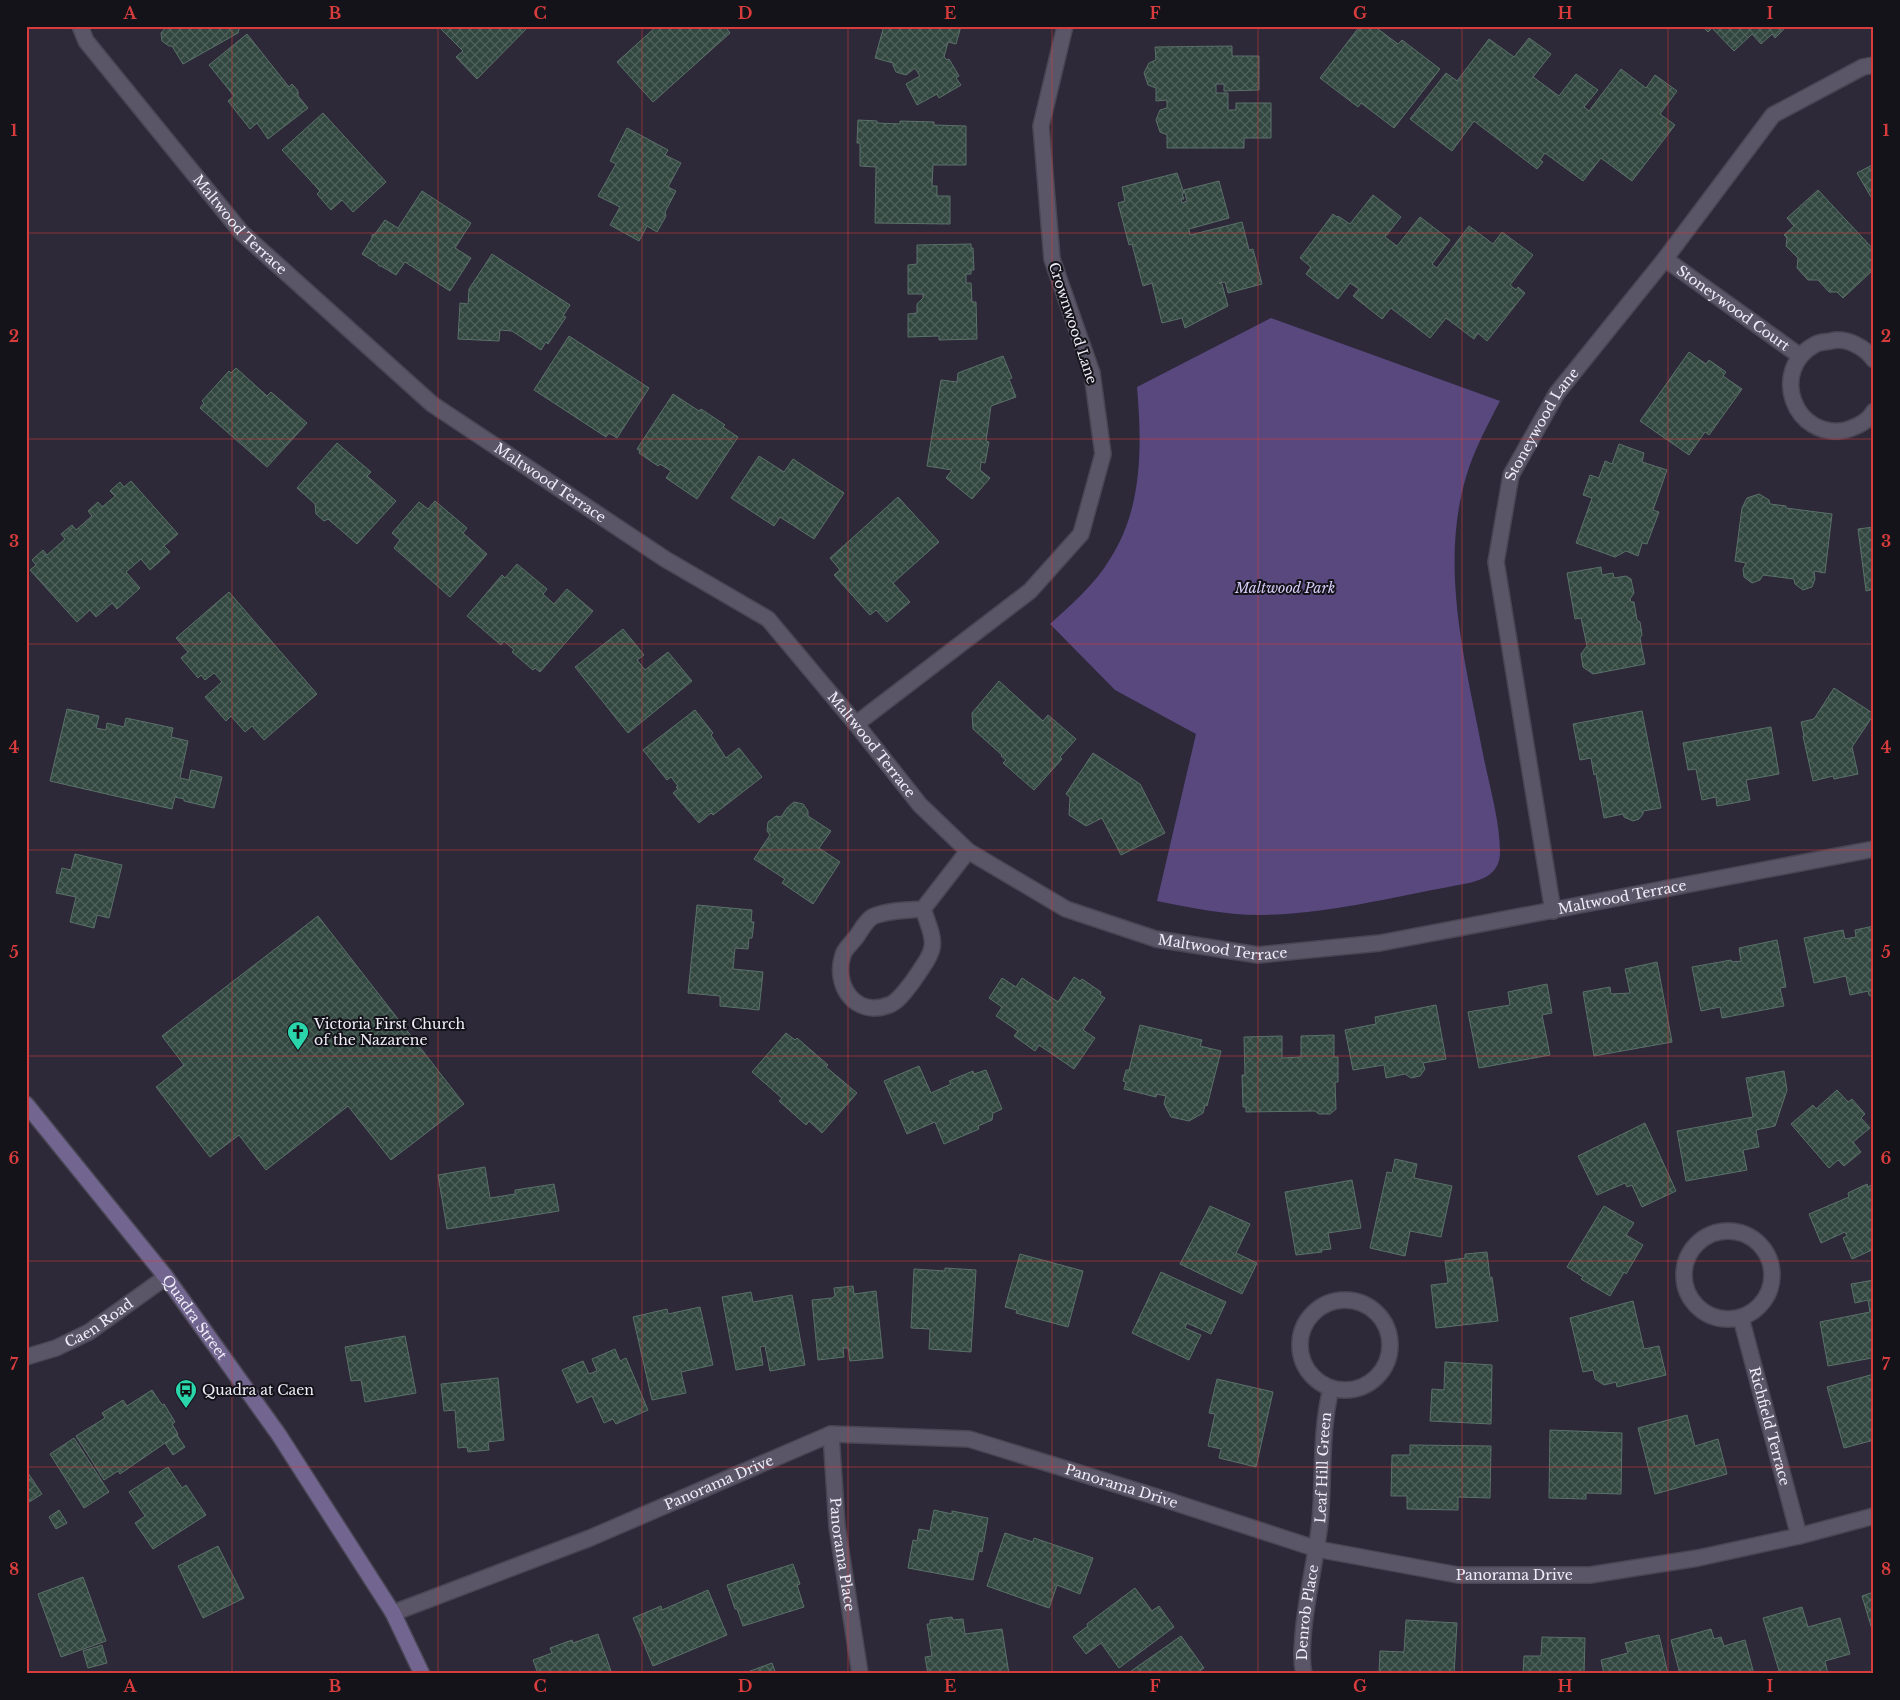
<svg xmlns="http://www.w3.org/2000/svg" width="1900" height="1700" viewBox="0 0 1900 1700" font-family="'Libre Baskerville',serif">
  <defs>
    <pattern id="building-cross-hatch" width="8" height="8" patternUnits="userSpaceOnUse" patternTransform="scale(1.25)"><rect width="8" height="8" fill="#324740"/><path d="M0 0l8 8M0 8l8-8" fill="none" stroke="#50625c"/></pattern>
  </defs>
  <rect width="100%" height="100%" fill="#2d2939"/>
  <path fill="#58487e" d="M1271,318L1500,401C1487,426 1474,450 1466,477C1439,569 1466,664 1483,754C1489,785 1500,821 1500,852C1500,872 1486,879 1469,883C1403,895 1333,913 1266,915C1229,916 1192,908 1157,901L1196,734L1115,690L1050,624C1072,604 1095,584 1110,559C1143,508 1142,445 1137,387Z"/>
  <path fill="url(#building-cross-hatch)" stroke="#5a7068" d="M167,26H240L238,33L183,64L172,46H169L162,41L161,33Z
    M438,26H529L477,79L456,57L463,51Z
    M657,26H725L730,33L653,102L617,62Z
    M884,26L896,28L897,26H961L956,44L948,42L944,57L947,60L949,59L959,76L956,78L961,85L939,98L937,94L917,105L906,84L920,76L915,68L906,75L896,72L893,65V63L875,58Z
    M1360,26H1374L1398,44L1402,40L1440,69L1394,128L1361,103L1358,107L1320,78Z
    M1702,26H1787L1775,38L1772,34L1761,44L1752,34L1734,51L1712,28L1708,32Z
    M247,34L289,87L292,84L298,91V96L308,108L268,139L257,123L250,129L228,101L234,96L209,65Z
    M1529,38L1551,54L1533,77L1559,96L1576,74L1598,90L1584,107L1589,111L1621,69L1646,88L1655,75L1677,91L1660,114L1675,125L1632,181L1601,158L1583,181L1545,153L1540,160L1543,162L1537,169L1474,121L1452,151L1410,119L1446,73L1457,81L1489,39L1514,57Z
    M1232,46V56H1259V90L1224,91V84H1216V93H1228V110H1236V103H1271V138H1244V148H1167V135L1160,132L1156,120L1160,110L1167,108V100L1156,101V88L1148,85L1144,73L1149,63L1156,60L1155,47Z
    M323,113L386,182L353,212L342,200L331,210L317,194L320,191L282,150Z
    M858,120L877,121V123L900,124V121L934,122V125L966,126V165H933L932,186H937V196H950V224L875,223L876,167L860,166V143H857Z
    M627,128L668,150L665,155L681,163L668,187L676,191L665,212L666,216L657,232L647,226L639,241L610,225L620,207L598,196L616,164L610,161Z
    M1874,164V202L1857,173Z
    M1177,173L1184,193L1182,194L1184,199H1181L1182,203L1187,201L1184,190L1219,181L1229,218L1189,229L1190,235L1242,222L1249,250L1253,249L1262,284L1228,293L1225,282L1219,283L1222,284L1228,306L1185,328L1182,318L1162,323L1152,283L1143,286L1132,244L1129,245L1118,203L1125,201L1122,187Z
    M1818,190L1874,250V269L1843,298L1837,292H1829L1818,280H1808L1797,268L1798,258L1786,246L1787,238L1784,235L1794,226L1787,218Z
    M422,191L471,223L455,248L471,258L450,291L405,262L396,275L381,266H379L378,264L362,254L372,238V235L375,234L385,220L398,228Z
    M1373,195L1401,217L1385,237L1397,246L1420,217L1450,240L1432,264L1437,268L1469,226L1493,244L1502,232L1533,255L1510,285L1516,290L1518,287L1525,293L1487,341L1478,333L1474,339L1446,318L1430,338L1391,308L1382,319L1353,296L1359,289L1350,283L1338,299L1306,274L1311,267L1300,258L1333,214L1337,217L1338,216L1350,224Z
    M971,244V248H973L974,270H971V274H966V283H971L972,302H976L977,339L939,340V336L908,337V314L917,313V304L923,298V294H908V265L917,264V245Z
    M492,254L570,305L563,316L566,317L548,344L546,342L541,350L512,331L500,330L499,341L458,339L460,303L468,304L469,289Z
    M569,336L649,388L617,438L609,433L606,437L534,390Z
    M1689,352L1706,364L1709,360L1726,372L1723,376L1742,389L1709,435L1705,432L1689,455L1640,421Z
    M1003,356L1012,378L1009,379L1016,397L991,406L986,441L989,442L985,463L981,462L980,470L990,478L972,499L946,478L952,470L927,466L941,380L957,382L958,373Z
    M236,368L267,396L271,392L307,423L267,467L200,408L204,403L202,401L229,371L231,373Z
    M673,394L699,411L701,409L725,425L723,427L738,437L697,499L666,478L671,471L660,464L658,466L639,453L640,451L637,449Z
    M337,443L371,472L367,476L396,501L357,544L328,519L324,521L316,514L315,504L297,488Z
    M1619,444L1644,453L1642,462L1667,470L1653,510L1659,512L1647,544L1642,543L1638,556L1626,551L1615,557L1576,543L1592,498L1583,495L1590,475L1599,478L1605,461L1612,464Z
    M759,456L784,472L793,459L844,493L814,539L780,517L774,526L731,498Z
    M131,481L178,534L164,546L170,552L150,570L141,559L126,572L140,588L117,609L112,603L96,617L90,610L77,622L30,570L36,565L32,560L43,550L47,555L65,539L61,534L72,525L76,530L92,516L88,511L98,502L102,507L115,496L110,491L120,482L124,487Z
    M1759,494L1769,500L1770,504L1786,506V508L1832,514L1825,573L1814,571L1815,579L1812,587L1803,590L1795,584L1794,579L1763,575L1760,580L1752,583L1744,577L1743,569L1746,563L1735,561L1742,508L1747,498Z
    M898,497L939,542L893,583L910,602L887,622L876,610L870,615L834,575L840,570L830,558Z
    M435,501L467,528L463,533L487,554L450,597L394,548L400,540L392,533L419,502L428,509Z
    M1874,527V589L1866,591L1858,529Z
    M517,564L547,589L543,594L554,604L567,589L593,611L540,672L535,668L533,670L512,652L514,650L504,641L501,645L467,616L502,575L505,578Z
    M1601,567L1602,575L1613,573L1614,578L1626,576L1631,579L1634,593L1630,599L1631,602H1634L1637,620L1640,622L1642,635L1640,638L1645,664L1593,674L1583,667L1581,654L1587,646L1581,618L1575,619L1567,573Z
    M229,592L317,694L264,740L252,726L245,732L231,716L226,721L205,697L222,682L214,673L205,680L201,675L198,678L181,658L188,652L176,638Z
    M623,629L644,655L637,660L645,670L668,652L692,681L628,733L575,667Z
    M999,681L1043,721L1048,715L1076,739L1060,757L1062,759L1034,790L1003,763L1006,760L1001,756L1002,755L973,729L972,713Z
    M1834,688L1874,714L1852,747L1858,774L1834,779L1833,776L1813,781L1803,736H1804L1801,722L1814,719Z
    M67,709L99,716L96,728L106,730L107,723L124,727L126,718L173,728L171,737L188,741L180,778L189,780L191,770L222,777L214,808L184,801V799L175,797L172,809L50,781Z
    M695,710L713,733L711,735L726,758L739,748L762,777L713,815L711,813L699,823L673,793L678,789L676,787L678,786L671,777L667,780L643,750Z
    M1642,711L1661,808L1643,811V814L1639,819L1633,821L1624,817L1623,814L1604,818L1596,774L1594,775L1591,758L1580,760L1573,724Z
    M1771,727L1779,774L1746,780L1750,800L1717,806L1716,797L1702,800L1696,769L1688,770L1683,743Z
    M1093,753L1140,784L1165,833L1121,855L1102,818L1086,826L1069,815L1070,797L1066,794Z
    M794,802L803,804L808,811V816L831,831L819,848L840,862L813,904L782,883L785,879L754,859L770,835L767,831L768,822L776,816L781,817L787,808Z
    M75,854L122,865L109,918L97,915L94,928L70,922L76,897L56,893L62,868L71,870Z
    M697,905L752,910L751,922H754L752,938H749L748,949L735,948L733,969L763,972L759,1010L720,1006V996L688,993Z
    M318,916L464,1104L391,1160L348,1106L266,1170L239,1135L210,1157L156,1087L184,1065L162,1036Z
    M1874,926V998L1869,995L1868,991L1850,995L1846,976L1814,983L1804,938L1843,930L1845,939L1856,937L1855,930Z
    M1777,940L1786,987L1780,988L1784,1006L1722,1018L1720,1007L1701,1011L1692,967L1731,960L1732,962L1741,961L1739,948Z
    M1657,962L1672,1042L1594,1056L1583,992L1610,987L1611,994L1630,993L1625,969Z
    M1074,977L1080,981L1082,979L1101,992L1100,995L1105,998L1083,1030L1095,1038L1074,1069L1039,1045L1035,1051L1014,1036L1018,1031L996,1016L1002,1007L989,998L1002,978L1016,987L1022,978L1058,1002Z
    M1547,984L1552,1013L1542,1015L1550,1055L1479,1068L1468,1012L1510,1005L1508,992Z
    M1436,1005L1446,1059L1423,1063L1425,1069L1420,1076L1411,1078L1405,1074L1386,1078L1384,1065L1353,1070L1345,1030L1376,1024L1375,1017Z
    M1140,1025L1202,1040L1200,1046L1221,1051L1207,1106L1205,1105L1203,1113L1189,1121L1171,1117L1164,1104L1166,1096L1157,1094L1156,1097L1124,1089L1126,1082L1123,1081L1126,1070H1129Z
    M786,1033L795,1040L797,1038L828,1065L826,1067L857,1093L822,1133L809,1121L806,1125L779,1101L782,1098L752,1072Z
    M1334,1035V1057H1338V1082H1335L1336,1109L1330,1114H1319L1315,1111L1246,1112V1107H1243L1242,1075H1245L1244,1037L1282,1036V1058L1301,1057V1036Z
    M919,1066L931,1093L951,1084L949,1081L973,1071L974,1074L986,1070L1002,1109L993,1113L992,1120L978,1126L979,1129L944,1144L935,1122L907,1134L884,1081Z
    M1784,1071L1787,1090L1775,1126L1756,1130L1759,1147L1743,1150L1747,1170L1686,1181L1677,1131L1753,1117L1746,1078Z
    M1837,1090L1848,1102L1852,1099L1865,1114L1861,1118L1870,1128L1853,1142L1861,1152L1844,1166L1838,1160L1829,1168L1791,1124L1813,1105L1816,1109Z
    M1645,1123L1676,1191L1642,1207L1632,1185L1627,1187L1625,1183L1597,1195L1578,1156Z
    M1395,1159L1417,1164L1414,1178L1452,1186L1441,1237L1410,1231L1405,1256L1370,1248L1387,1172L1392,1173Z
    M485,1167L490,1198L515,1194V1190L554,1184L559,1211L447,1229L438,1175Z
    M1352,1180L1361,1228L1328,1233L1331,1249L1321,1250L1322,1252L1296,1255L1285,1192Z
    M1867,1184L1868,1187L1874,1184V1249L1852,1259L1843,1238L1847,1236L1845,1232L1821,1243L1809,1214L1849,1197L1848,1193Z
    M1210,1206L1250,1224L1236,1253L1257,1263L1242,1294L1180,1264Z
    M1604,1206L1634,1223L1626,1235L1643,1245L1626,1274L1624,1272L1610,1296L1581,1279L1583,1277L1567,1267Z
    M1487,1252L1490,1278L1492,1277L1498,1321L1436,1328L1431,1285L1448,1283L1445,1261L1465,1258V1254Z
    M1020,1254L1083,1271L1068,1327L1016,1313L1017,1310L1005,1307Z
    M945,1268L976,1270L971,1352L929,1349L930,1329L911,1328L914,1269L945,1271Z
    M1161,1272L1226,1302L1211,1334L1187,1323L1185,1328L1201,1335L1189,1360L1132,1333Z
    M1874,1280V1355H1871L1872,1358L1828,1366L1820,1322L1870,1312L1868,1300L1855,1303L1851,1284Z
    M853,1286L854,1294L876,1291L883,1358L850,1361L848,1348H843L844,1357L818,1360L812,1300L832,1298L835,1296L834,1288Z
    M751,1292L753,1302L792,1295L805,1365L770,1371L765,1346L760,1347L763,1365L736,1370L722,1297Z
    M1633,1301L1644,1349L1659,1346L1666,1375L1617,1387L1616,1382L1604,1385L1595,1379L1593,1370L1583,1372L1570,1318Z
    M700,1307L713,1365L681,1372L686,1393L652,1400L633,1317L667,1309L668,1314Z
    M405,1336L416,1393L365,1402L361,1380L351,1381L345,1347Z
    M615,1349L620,1361L626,1358L648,1410L616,1424L613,1419L604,1423L592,1396L577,1403L562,1370L583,1361L589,1374L597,1371L592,1359Z
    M1445,1362L1492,1365L1491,1424L1430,1421L1432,1389L1444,1390Z
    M1874,1374V1440L1844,1448L1827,1387Z
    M498,1378L504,1440L488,1442L489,1450L468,1452L467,1447L458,1448L455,1410L444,1411L441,1384Z
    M1217,1379L1273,1392L1256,1467L1219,1458L1221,1449L1208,1446L1215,1414L1209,1413Z
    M152,1390L162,1405L164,1404L175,1422L172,1424L178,1434L120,1474L118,1471L104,1480L76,1436L105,1418L102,1413L123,1400L127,1406Z
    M1687,1415L1695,1446L1718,1439L1727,1474L1655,1494L1638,1428Z
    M1550,1430L1622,1433L1621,1494L1586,1493V1499L1549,1498Z
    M177,1435L185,1447L173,1455L165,1443Z
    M74,1438L109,1492L84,1508L50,1454Z
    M1410,1445L1491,1446L1490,1498L1458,1497V1510L1407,1509V1496H1391L1392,1455H1410Z
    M168,1467L182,1488L186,1485L206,1515L153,1549L135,1523L145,1516L129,1492Z
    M26,1470L42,1494L26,1504Z
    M59,1510L67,1523L56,1529L49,1517Z
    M934,1510L952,1514V1511L988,1518L982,1552L979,1551L973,1580L908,1568L913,1540L917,1541L919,1529L930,1531Z
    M1005,1533L1033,1542L1034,1538L1093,1558L1080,1594L1057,1585L1049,1608L987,1586Z
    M218,1546L244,1598L203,1618L178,1566Z
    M793,1564L800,1584L797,1585L804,1607L743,1626L737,1609H735L727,1585Z
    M83,1577L106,1641L61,1657L38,1594Z
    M1135,1588L1152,1611L1159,1606L1174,1627L1119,1668L1101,1643L1086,1654L1073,1637L1088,1626L1087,1624Z
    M708,1590L727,1635L653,1666L633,1618L661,1606L662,1610Z
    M1874,1592V1636L1862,1596Z
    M1802,1607L1808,1627L1840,1618L1850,1654L1825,1661L1828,1674H1780L1763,1618Z
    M952,1617L953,1620L963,1619L965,1634L1002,1629L1009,1674H928L925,1657L932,1656L927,1624H930V1620Z
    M1406,1620L1457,1623L1454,1674H1379L1380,1651L1404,1652Z
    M1711,1629L1714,1639L1721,1637L1724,1646L1745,1640L1754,1674H1680L1671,1640Z
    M598,1634L612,1674H538L533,1660L552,1653L550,1648L572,1640L573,1643Z
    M1659,1635L1668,1674H1604L1601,1660L1628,1653L1625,1643Z
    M1181,1636L1204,1668L1196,1674H1127Z
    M1542,1637L1585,1638L1584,1674H1523L1524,1656H1541Z
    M102,1645L107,1663L88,1668L83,1651Z
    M772,1663L776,1674H742Z"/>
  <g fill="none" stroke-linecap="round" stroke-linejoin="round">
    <g stroke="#494654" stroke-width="18">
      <g id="minor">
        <path id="s1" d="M80,26L86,41L242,233L432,404L665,559L768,619L856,724L920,805L968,851L1066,909L1156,939L1258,955L1380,943L1874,849"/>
        <path id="s2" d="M1665,259L1800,356"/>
        <path d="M1874,360C1865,347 1846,337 1831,341C1826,342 1820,342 1816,344C1768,369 1794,441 1846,430C1856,427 1869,421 1874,411"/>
        <path d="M856,724L1030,591L1081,534L1103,454L1092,373L1052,259L1041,126L1065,26"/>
        <path d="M923,909C937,948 937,946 913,981C907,989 898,1002 889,1005C855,1018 833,985 843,955C845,948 853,942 857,936C861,930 867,919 874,916C889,910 907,910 923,909L968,851"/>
        <path id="s3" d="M1553,911L1496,562L1511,475L1557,393L1665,259L1773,115L1863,67L1874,65"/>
        <circle cx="1728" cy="1275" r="44"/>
        <circle cx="1345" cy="1345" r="45"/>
        <path id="s4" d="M1741,1318L1799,1536"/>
        <path id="s5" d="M26,1357L56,1348L89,1332L166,1277"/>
        <path id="s6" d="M831,1434L837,1526L860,1674"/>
        <path id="s7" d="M393,1613L590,1538L831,1434L969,1439L1170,1501L1317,1549L1458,1575H1590L1698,1558L1799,1536L1874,1516"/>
        <path id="s8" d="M1304,1674C1301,1661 1302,1649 1303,1636C1306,1597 1316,1560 1320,1522C1324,1478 1320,1432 1331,1389"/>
      </g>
    </g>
    <g stroke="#494654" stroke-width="18">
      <g id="secondary">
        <path id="s9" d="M26,1104L166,1277L279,1435L393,1613L422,1674"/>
      </g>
    </g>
    <use href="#minor" stroke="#5a5668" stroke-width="15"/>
    <use href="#secondary" stroke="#726691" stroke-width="15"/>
  </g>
  <path fill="none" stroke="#d83c3d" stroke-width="1" stroke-opacity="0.55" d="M232,26V1674M438,26V1674M642,26V1674M848,26V1674M1052,26V1674M1258,26V1674M1462,26V1674M1668,26V1674M26,233H1874M26,439H1874M26,644H1874M26,850H1874M26,1056H1874M26,1261H1874M26,1467H1874"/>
  <defs>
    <g id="church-pin" transform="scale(1.125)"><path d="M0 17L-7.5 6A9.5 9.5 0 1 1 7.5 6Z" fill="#2ad5ac" stroke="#15131a"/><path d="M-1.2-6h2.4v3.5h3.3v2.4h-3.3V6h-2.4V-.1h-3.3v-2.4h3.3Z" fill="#111"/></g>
    <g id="bus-pin" transform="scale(1.125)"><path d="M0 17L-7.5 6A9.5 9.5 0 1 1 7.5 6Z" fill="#2ad5ac" stroke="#15131a"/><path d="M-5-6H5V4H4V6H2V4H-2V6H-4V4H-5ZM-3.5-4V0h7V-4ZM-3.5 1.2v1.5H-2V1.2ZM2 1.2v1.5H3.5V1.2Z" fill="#111"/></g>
  </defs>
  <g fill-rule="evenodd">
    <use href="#church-pin" x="298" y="1032"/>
    <use href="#bus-pin" x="186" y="1390"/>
  </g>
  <g text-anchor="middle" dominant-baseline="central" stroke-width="4" stroke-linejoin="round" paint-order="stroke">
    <g font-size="14" fill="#efedf8" stroke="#15131a">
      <text stroke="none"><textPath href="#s1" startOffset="256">Maltwood Terrace</textPath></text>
      <text stroke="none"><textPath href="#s2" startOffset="84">Stoneywood Court</textPath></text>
      <text transform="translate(1073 323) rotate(72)">Crownwood Lane</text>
      <text stroke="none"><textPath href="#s3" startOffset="501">Stoneywood Lane</textPath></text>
      <text stroke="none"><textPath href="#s1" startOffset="661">Maltwood Terrace</textPath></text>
      <text stroke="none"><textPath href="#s1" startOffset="1081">Maltwood Terrace</textPath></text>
      <text stroke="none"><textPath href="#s1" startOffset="1906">Maltwood Terrace</textPath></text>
      <text stroke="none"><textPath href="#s1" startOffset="1501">Maltwood Terrace</textPath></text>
      <text stroke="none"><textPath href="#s9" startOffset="272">Quadra Street</textPath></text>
      <text stroke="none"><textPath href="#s5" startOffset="81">Caen Road</textPath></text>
      <text stroke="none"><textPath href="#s4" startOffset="112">Richfield Terrace</textPath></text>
      <text stroke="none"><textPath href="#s8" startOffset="208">Leaf Hill Green</textPath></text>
      <text stroke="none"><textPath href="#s7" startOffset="351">Panorama Drive</textPath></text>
      <text stroke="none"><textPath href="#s7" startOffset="771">Panorama Drive</textPath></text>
      <text stroke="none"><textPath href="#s6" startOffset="121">Panorama Place</textPath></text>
      <text stroke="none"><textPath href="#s7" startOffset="1176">Panorama Drive</textPath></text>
      <text stroke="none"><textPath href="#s8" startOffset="62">Denrob Place</textPath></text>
    </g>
    <g font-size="14" font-style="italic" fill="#d8cdf9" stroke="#15131a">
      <text x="1285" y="588">Maltwood Park</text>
    </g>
    <g font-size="14" fill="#efedf8" stroke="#15131a" text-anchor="start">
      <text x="314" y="1024">Victoria First Church<tspan x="314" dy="16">of the Nazarene</tspan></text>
      <text x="202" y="1390">Quadra at Caen</text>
    </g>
  </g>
  <rect width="1900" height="1700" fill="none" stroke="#15131a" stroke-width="55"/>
  <rect x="28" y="28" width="1844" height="1644" fill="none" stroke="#d83c3d" stroke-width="2"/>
  <g font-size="16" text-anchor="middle" font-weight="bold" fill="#d83c3d">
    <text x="130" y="19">A</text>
    <text x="335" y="19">B</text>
    <text x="540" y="19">C</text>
    <text x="745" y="19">D</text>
    <text x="950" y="19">E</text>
    <text x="1155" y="19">F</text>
    <text x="1360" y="19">G</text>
    <text x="1565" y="19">H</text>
    <text x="1770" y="19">I</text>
    <text x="14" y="136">1</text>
    <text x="1886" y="136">1</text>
    <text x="14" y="342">2</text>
    <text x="1886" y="342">2</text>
    <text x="14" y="547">3</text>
    <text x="1886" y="547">3</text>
    <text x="14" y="753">4</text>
    <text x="1886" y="753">4</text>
    <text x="14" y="958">5</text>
    <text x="1886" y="958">5</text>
    <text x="14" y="1164">6</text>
    <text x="1886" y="1164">6</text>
    <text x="14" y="1370">7</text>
    <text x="1886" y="1370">7</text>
    <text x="14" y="1575">8</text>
    <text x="1886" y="1575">8</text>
    <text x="130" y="1692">A</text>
    <text x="335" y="1692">B</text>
    <text x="540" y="1692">C</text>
    <text x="745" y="1692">D</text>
    <text x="950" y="1692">E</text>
    <text x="1155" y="1692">F</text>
    <text x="1360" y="1692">G</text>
    <text x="1565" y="1692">H</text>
    <text x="1770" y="1692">I</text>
  </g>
</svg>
